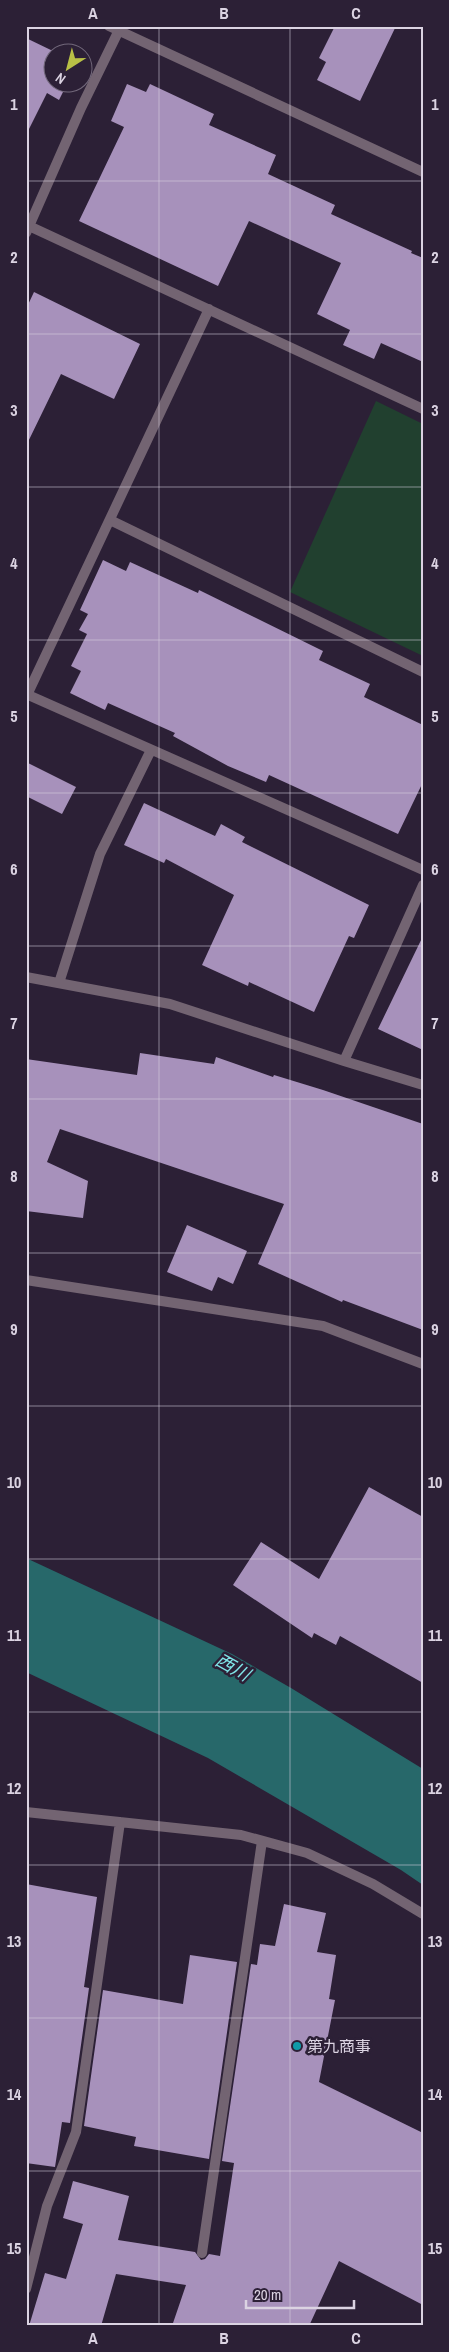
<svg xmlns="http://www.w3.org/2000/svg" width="449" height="2352" viewBox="0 0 449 2352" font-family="'Archivo Narrow','Noto Sans JP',sans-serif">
  <rect width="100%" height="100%" fill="#2c2036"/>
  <path fill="#21402f" d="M376,401L423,424V656L290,592Z"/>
  <path fill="#27686a" d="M26,1558L232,1654L291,1688L423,1769V1885L401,1870L208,1758L26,1672Z"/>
  <path fill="#a791bb" d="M335,26H396L360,101L317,80L326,62L319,58Z
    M26,38L55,52H52V82H68L59,100L47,93L26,135Z
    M127,84L146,92L150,84L214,114L209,125L276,155L268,174L335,205L331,214L412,251L411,253L423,258V362L381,343L374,359L343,345L350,330L317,314L341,263L249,221L218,286L79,221L124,127L111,121Z
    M34,292L140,344L114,399L61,374L26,446V309Z
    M103,560L126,571L130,562L198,593L199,590L323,651L319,660L370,684L364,697L423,725V782L398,834L269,775L266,782L228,766L173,736L175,733L108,703L105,710L70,693L81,671L71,666L87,634L79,630L88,614L80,610Z
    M26,762L76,787L62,814L26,796Z
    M144,803L215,836L221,824L245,837L242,842L369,905L354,938L349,936L314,1012L249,982L248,986L202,965L234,895L166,859L164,863L124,845Z
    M423,936V1050L378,1029Z
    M140,1053L214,1064L216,1057L273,1077L274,1075L323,1090L423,1124V1330L343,1300L342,1302L258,1264L284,1204L60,1129L47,1162L88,1181L83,1218L26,1211V1059L137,1075Z
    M187,1225L247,1251L233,1284L218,1277L212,1291L167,1272Z
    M369,1487L423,1517V1683L340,1636L336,1645L314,1633L312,1638L233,1585L261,1542L319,1579Z
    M26,1884L97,1897L84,1987L89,1988L70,2123L62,2122L55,2167L26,2163Z
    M284,1904L326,1913L317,1952L336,1955L329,1999L335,2000L319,2082L423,2133V2305L339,2261L309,2326H172L186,2285L116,2274L101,2326H29L45,2273L66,2279L83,2224L63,2218L73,2181L129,2196L118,2240L195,2252L201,2260L205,2259L209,2254L220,2256L234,2163L222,2161L251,1964L257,1965L260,1944L275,1946Z
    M190,1955L237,1962L209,2159L134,2146L136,2137L84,2126L103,1990L183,2004Z"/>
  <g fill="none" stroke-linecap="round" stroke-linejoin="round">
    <path stroke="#736472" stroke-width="10" d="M109,26L423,172
      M29,226L423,409
      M26,233L81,108L121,26
      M110,520L423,672
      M26,694L423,870
      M27,695L209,309
      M26,977L170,1004L344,1061L423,1085
      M59,983L100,854L151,750
      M344,1061L423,885
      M26,1280L323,1326L423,1364
      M26,1812L241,1835L307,1853L373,1884L423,1914
      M202,2253L262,1841
      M26,2289L47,2206L76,2132L120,1822"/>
  </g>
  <path fill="none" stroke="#dbd3e2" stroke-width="1" stroke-opacity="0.55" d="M159,26V2326M290,26V2326M26,181H423M26,334H423M26,487H423M26,640H423M26,793H423M26,946H423M26,1099H423M26,1253H423M26,1406H423M26,1559H423M26,1712H423M26,1865H423M26,2018H423M26,2171H423"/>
  <circle fill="#0f9aa8" stroke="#2c2036" stroke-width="2" cx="297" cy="2046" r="5"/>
  <g text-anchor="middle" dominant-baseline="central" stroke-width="5" stroke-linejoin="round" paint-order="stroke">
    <g font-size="16" fill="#dbd3e2" stroke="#2c2036" text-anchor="start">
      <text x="307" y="2046">第九商事</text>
    </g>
    <g font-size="18" font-style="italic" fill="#80e5e8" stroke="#2c2036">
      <text transform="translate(233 1667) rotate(29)">西川</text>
    </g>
  </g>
  <rect width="449" height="2352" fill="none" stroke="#2c2036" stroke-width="55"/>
  <g transform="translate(68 68) rotate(216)"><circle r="24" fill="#2c2036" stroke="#72687b"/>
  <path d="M0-4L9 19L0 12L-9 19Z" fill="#b9c046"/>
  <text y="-8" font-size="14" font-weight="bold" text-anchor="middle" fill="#dbd3e2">N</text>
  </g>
  <path d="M246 2300v8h108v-8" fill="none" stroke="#dbd3e2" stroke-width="2.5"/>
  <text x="254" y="2300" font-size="15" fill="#dbd3e2" stroke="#2c2036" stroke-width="4" paint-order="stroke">20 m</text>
  <rect x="28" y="28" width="394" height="2296" fill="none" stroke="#dbd3e2" stroke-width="2"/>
  <g font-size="16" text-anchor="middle" font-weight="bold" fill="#dbd3e2">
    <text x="93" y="19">A</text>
    <text x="224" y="19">B</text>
    <text x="356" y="19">C</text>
    <text x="14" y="110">1</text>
    <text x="435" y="110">1</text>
    <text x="14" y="263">2</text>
    <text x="435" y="263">2</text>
    <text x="14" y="416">3</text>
    <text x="435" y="416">3</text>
    <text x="14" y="569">4</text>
    <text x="435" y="569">4</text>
    <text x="14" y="722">5</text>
    <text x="435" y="722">5</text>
    <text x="14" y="875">6</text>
    <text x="435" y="875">6</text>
    <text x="14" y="1029">7</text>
    <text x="435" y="1029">7</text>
    <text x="14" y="1182">8</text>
    <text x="435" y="1182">8</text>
    <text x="14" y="1335">9</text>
    <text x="435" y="1335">9</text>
    <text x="14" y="1488">10</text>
    <text x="435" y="1488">10</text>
    <text x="14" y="1641">11</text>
    <text x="435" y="1641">11</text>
    <text x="14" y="1794">12</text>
    <text x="435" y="1794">12</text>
    <text x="14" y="1947">13</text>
    <text x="435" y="1947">13</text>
    <text x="14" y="2100">14</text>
    <text x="435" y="2100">14</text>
    <text x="14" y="2254">15</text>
    <text x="435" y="2254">15</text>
    <text x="93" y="2344">A</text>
    <text x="224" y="2344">B</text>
    <text x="356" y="2344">C</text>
  </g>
</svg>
